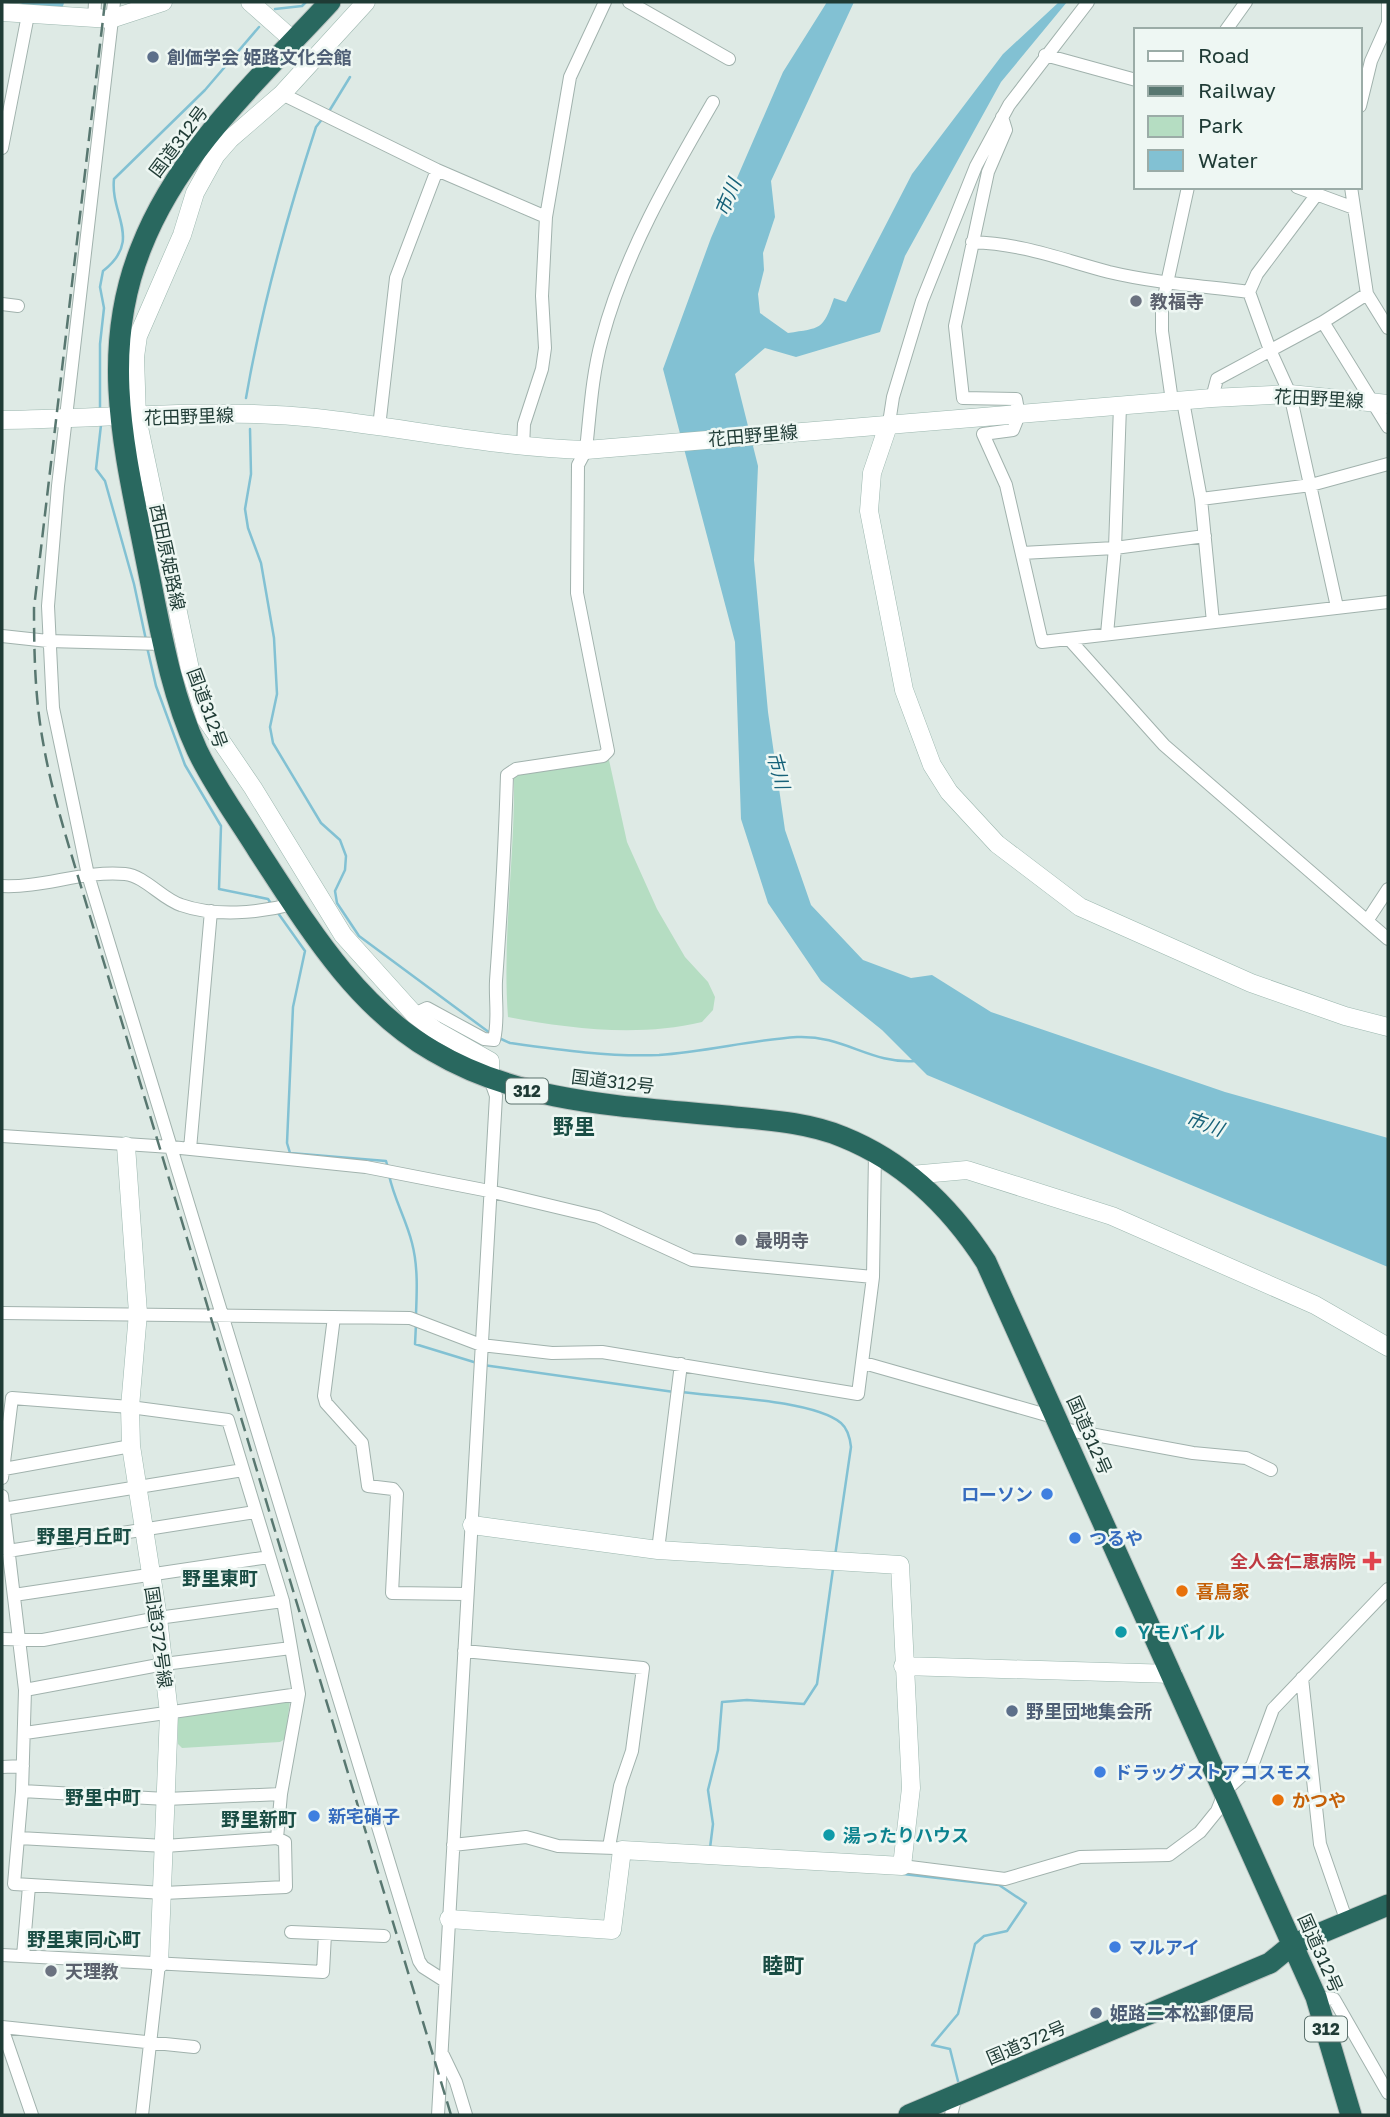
<svg xmlns="http://www.w3.org/2000/svg" width="1390" height="2117" viewBox="0 0 1390 2117" font-family="'Golos Text','Noto Sans JP',sans-serif">
  <rect width="100%" height="100%" fill="#deeae5"/>
  <path fill="#b5ddc2" d="M609,760L627,842L657,909L685,957L708,982L715,997L713,1010L702,1022C639,1037 571,1029 508,1017C502,937 515,858 514,778L517,773Z
    M290,1701L285,1739L280,1742L182,1748L178,1744V1719L183,1714Z"/>
  <path fill="#82c1d3" d="M827,2H854L771,181L775,217L763,253L764,270L758,294L760,313L788,333C821,328 823,330 834,298L846,302L912,174L1003,54L1059,2H1067L1001,82L905,256L880,332L796,357L765,348L735,374L758,466L754,560L768,712L785,830L811,905L863,960L911,978L932,975L991,1012L1225,1092L1388,1138V1267L927,1075L882,1030L821,981L768,903L741,819L735,642L663,369L711,238L783,72Z"/>
  <g fill="none" stroke-linecap="round" stroke-linejoin="round">
    <path stroke="#82c1d3" stroke-width="2.5" d="M275,9L302,6L306,2
      M328,113L350,77
      M246,398C262,305 287,216 316,127L323,118
      M100,411V344L104,308L100,287L103,271C143,240 110,215 114,179L205,90L259,27
      M101,425L96,469L105,481L134,584L146,640
      M250,429L251,474L245,509L248,528L261,563L274,638L277,694L270,727L273,743L321,823L340,840L346,856L345,870L335,891L337,903L359,936L490,1033
      M147,647L156,686L185,765L221,826L219,889L268,899L272,905
      M278,913L305,951L293,1007L287,1143L290,1153L386,1161L388,1168
      M499,1038L510,1043C560,1050 609,1057 659,1055C705,1052 751,1040 797,1037C844,1035 870,1064 915,1061
      M389,1175C394,1199 406,1219 412,1243C418,1266 417,1290 416,1314
      M416,1324L415,1344L477,1363
      M483,1365L674,1392
      M681,1392C719,1397 813,1400 841,1423C848,1429 850,1438 851,1447L835,1556
      M710,1848L713,1824L708,1790L718,1750L722,1702L747,1700L804,1704L817,1684L833,1569
      M903,1874L999,1885L1026,1903L1007,1931L984,1936L975,1944L958,2014L932,2045L950,2049L959,2085"/>
    <path stroke="#82c1d3" stroke-width="18" d="M21,13L55,2"/>
    <g stroke="#a1b2ad" stroke-width="14">
      <path id="street" d="M114,2L58,486L48,606L53,708L88,875L419,1961L423,1967L445,1981
        M629,2L729,59
        M94,20L95,2
        M1226,30L1246,2
        M1045,55L1136,80
        M282,94L437,170L546,217
        M1360,106L1371,61L1388,23V2
        M1002,117L1006,130L988,172L955,326L963,398L1016,399L1019,415L1013,430L983,434L1006,485L1042,642L1388,602
        M2,148L28,15
        M1297,187L1354,208
        M1351,187L1367,294L1388,328
        M1317,194L1257,274L1249,292L1270,350L1290,394L1337,607
        M972,242C1024,244 1060,259 1109,272C1155,283 1202,286 1249,292
        M2,304L18,306
        M1323,322L1388,427
        M1212,398L1217,379L1323,322L1367,294
        M1172,401L1162,331V306L1188,187
        M1183,401L1201,499L1213,622
        M889,423L893,397L922,301L976,166L1009,105L1088,2
        M379,427L396,278L437,170
        M523,448L524,424L542,369L545,348L542,296L546,217L570,77L605,2
        M1201,499L1311,485L1388,464
        M1022,553L1115,548L1205,536
        M1107,634L1115,548L1120,406
        M2,636L48,641L163,644
        M1069,639L1164,745L1388,939
        M2,886C43,888 84,870 125,874C145,876 162,899 181,905C215,917 259,913 293,904
        M1367,921L1388,889
        M414,1014L427,1008L484,1039L494,1040C499,1019 495,1001 496,981C501,912 505,844 507,775L516,769L603,756L608,751L577,593L578,465L586,450C590,413 592,375 602,339C624,255 670,176 713,102
        M2,1136L171,1147L366,1167L489,1191L598,1217L692,1260L873,1277
        M190,1149L211,911
        M2,1313L410,1318L481,1345L552,1353L602,1352L858,1394L873,1277L875,1153
        M334,1317L324,1396L326,1403L362,1443L368,1486L393,1489L397,1494L392,1593L466,1594
        M864,1363L1057,1418
        M1063,1429L1193,1453L1246,1458L1271,1470
        M4,1469L131,1446
        M2,1478L12,1398L130,1407L228,1420L283,1601L299,1694L281,1794L277,1838L285,1842L286,1887L164,1893L14,1884L22,1791L25,1690L2,1496
        M3,1509L243,1470
        M658,1550L681,1364
        M8,1551L255,1512
        M14,1595L269,1557
        M2,1639L43,1640L158,1618L283,1601
        M464,1651L643,1668L632,1751L620,1786L609,1847
        M1302,1678L1320,1844L1347,1922
        M25,1690L164,1664L291,1648
        M25,1733L299,1694
        M2,1767L23,1766
        M22,1791L166,1799L281,1794
        M19,1838L165,1846L277,1838
        M453,1845L526,1837L558,1846L615,1848
        M902,1866L1005,1879L1080,1857L1169,1855L1200,1832L1217,1811L1225,1791L1252,1766L1273,1709L1388,1589
        M291,1932L384,1936
        M2,1955L323,1972L325,1934
        M23,1956L29,1886
        M1316,1997L1334,1999L1388,2093
        M2,2027L194,2047
        M2,2028L32,2115
        M443,2055L456,2082L466,2115
        M142,2115L159,1964
        M438,2115L496,1096L490,1079
        M951,2115L956,2096"/>
    </g>
    <g stroke="#9cb7af" stroke-width="19">
      <path id="secondary" d="M250,2L294,41
        M366,2L282,94L230,139L216,155L195,193L182,235L138,336L135,357L137,418L190,669L206,719L253,788L343,935L414,1014L435,1030L490,1061V1079
        M2,12L111,19L163,2
        M2,420C104,419 214,407 316,418C407,428 494,447 586,450L1212,398L1290,394L1388,404
        M889,423L872,473L869,511L904,690L932,765L949,792L997,844L1080,907L1251,983L1345,1016L1388,1027
        M126,1146L138,1313L130,1407L131,1446L158,1618L169,1713L159,1964
        M911,1175L967,1170L1112,1216L1315,1305L1388,1347
        M903,1666L1173,1674
        M449,1919L612,1930L622,1850L902,1866L911,1788L900,1565L658,1550L472,1525"/>
    </g>
    <g stroke="#bcc4c2" stroke-width="23">
      <path id="highway" d="M330,2C261,77 179,150 141,248C98,355 126,456 147,564C160,627 170,691 197,750C214,786 238,818 259,852C307,925 355,1006 433,1051C522,1104 625,1106 726,1116C765,1120 807,1122 843,1137C905,1162 950,1206 986,1262L1316,1997L1351,2115
        M909,2115L1270,1963L1292,1945L1388,1905"/>
    </g>
    <use href="#street" stroke="#fff" stroke-width="12"/>
    <use href="#secondary" stroke="#fff" stroke-width="18"/>
    <use href="#highway" stroke="#29685f" stroke-width="21"/>
    <path stroke="#587770" stroke-width="2.5" stroke-dasharray="14 7" stroke-linecap="butt" d="M105,2L34,608C34,653 35,698 43,742C52,794 68,843 83,893L451,2115"/>
  </g>
  <g fill="#5c6f8a" stroke="#eef7f3" stroke-width="2.5">
    <circle cx="153" cy="57" r="7"/>
    <circle cx="1012" cy="1711" r="7"/>
    <circle cx="1096" cy="2013" r="7"/>
  </g>
  <g fill="#6b7280" stroke="#eef7f3" stroke-width="2.5">
    <circle cx="1136" cy="301" r="7"/>
    <circle cx="741" cy="1240" r="7"/>
    <circle cx="51" cy="1971" r="7"/>
  </g>
  <g fill="#3f7fe0" stroke="#eef7f3" stroke-width="2.5">
    <circle cx="1047" cy="1494" r="7"/>
    <circle cx="1075" cy="1538" r="7"/>
    <circle cx="1100" cy="1772" r="7"/>
    <circle cx="314" cy="1816" r="7"/>
    <circle cx="1115" cy="1947" r="7"/>
  </g>
  <path fill="#e0444e" stroke="#eef7f3" stroke-width="2.5" d="M1368.5 1550.5h7v7h7v7h-7v7h-7v-7h-7v-7h7z"/>
  <g fill="#e8710a" stroke="#eef7f3" stroke-width="2.5">
    <circle cx="1182" cy="1591" r="7"/>
    <circle cx="1278" cy="1800" r="7"/>
  </g>
  <g fill="#0f9aa8" stroke="#eef7f3" stroke-width="2.5">
    <circle cx="1121" cy="1632" r="7"/>
    <circle cx="829" cy="1835" r="7"/>
  </g>
  <g text-anchor="middle" dominant-baseline="central" stroke-width="5" stroke-linejoin="round" paint-order="stroke">
    <g fill="#eef7f3" stroke="#5d736e" stroke-width="2">
      <rect x="506" y="1078.5" width="42" height="25" rx="5"/>
      <rect x="1305" y="2016.5" width="42" height="25" rx="5"/>
    </g>
    <g font-size="16" font-weight="bold" fill="#1f3b35">
      <text x="527" y="1091">312</text>
      <text x="1326" y="2029">312</text>
    </g>
    <g font-size="18" font-weight="bold" fill="#4e5e75" stroke="#eef7f3" text-anchor="start">
      <text x="167" y="57">創価学会 姫路文化会館</text>
      <text x="1026" y="1711">野里団地集会所</text>
      <text x="1110" y="2013">姫路二本松郵便局</text>
    </g>
    <g font-size="18" fill="#1f3b35" stroke="#eef7f3">
      <text transform="translate(178 141) rotate(-53)">国道312号</text>
      <text transform="translate(1319 398) rotate(3)">花田野里線</text>
      <text transform="translate(189 416) rotate(-2)">花田野里線</text>
      <text transform="translate(753 435) rotate(-5)">花田野里線</text>
      <text transform="translate(168 557) rotate(78)">西田原姫路線</text>
      <text transform="translate(208 708) rotate(70)">国道312号</text>
      <text transform="translate(613 1081) rotate(7)">国道312号</text>
      <text transform="translate(1090 1435) rotate(66)">国道312号</text>
      <text transform="translate(159 1637) rotate(82)">国道372号線</text>
      <text transform="translate(1321 1953) rotate(66)">国道312号</text>
      <text transform="translate(1026 2042) rotate(-23)">国道372号</text>
    </g>
    <g font-size="18" font-weight="bold" fill="#5b616d" stroke="#eef7f3" text-anchor="start">
      <text x="1150" y="301">教福寺</text>
      <text x="755" y="1240">最明寺</text>
      <text x="65" y="1971">天理教</text>
    </g>
    <g font-size="18" font-weight="bold" fill="#366cbe" stroke="#eef7f3" text-anchor="start">
      <text x="1033" y="1494" text-anchor="end">ローソン</text>
      <text x="1089" y="1538">つるや</text>
      <text x="1114" y="1772">ドラッグストアコスモス</text>
      <text x="328" y="1816">新宅硝子</text>
      <text x="1129" y="1947">マルアイ</text>
    </g>
    <g font-size="18" font-weight="bold" fill="#be3a42" stroke="#eef7f3" text-anchor="end">
      <text x="1356" y="1561">全人会仁恵病院</text>
    </g>
    <g font-size="18" font-weight="bold" fill="#c56008" stroke="#eef7f3" text-anchor="start">
      <text x="1196" y="1591">喜鳥家</text>
      <text x="1292" y="1800">かつや</text>
    </g>
    <g font-size="18" font-weight="bold" fill="#0d838f" stroke="#eef7f3" text-anchor="start">
      <text x="1135" y="1632">Ｙモバイル</text>
      <text x="843" y="1835">湯ったりハウス</text>
    </g>
    <g font-size="19" font-style="italic" fill="#176279" stroke="#eef7f3">
      <text transform="translate(727 197) rotate(-67)">市川</text>
      <text transform="translate(779 770) rotate(75)">市川</text>
      <text transform="translate(1205 1123) rotate(20)">市川</text>
    </g>
    <g font-size="19" font-weight="bold" fill="#1a4d44" stroke="#eef7f3">
      <text x="84" y="1535">野里月丘町</text>
      <text x="220" y="1577">野里東町</text>
      <text x="103" y="1796">野里中町</text>
      <text x="259" y="1818">野里新町</text>
      <text x="84" y="1938">野里東同心町</text>
    </g>
    <g font-size="21" font-weight="bold" fill="#1a4d44" stroke="#eef7f3">
      <text x="574" y="1126">野里</text>
      <text x="783" y="1965">睦町</text>
    </g>
  </g>
  <rect width="1390" height="2117" fill="none" stroke="#1f3b35" stroke-width="7"/>
  <rect x="1134" y="28" width="228" height="161" fill="#eef7f3" stroke="#9baca7" stroke-width="2"/>
  <rect x="1148" y="51" width="35" height="10" fill="#ffffff" stroke="#9baca7" stroke-width="2"/>
  <text x="1198" y="63" font-size="21" fill="#1f3b35">Road</text>
  <rect x="1148" y="86" width="35" height="10" fill="#587770" stroke="#9baca7" stroke-width="2"/>
  <text x="1198" y="98" font-size="21" fill="#1f3b35">Railway</text>
  <rect x="1148" y="116" width="35" height="21" fill="#b5ddc2" stroke="#9baca7" stroke-width="2"/>
  <text x="1198" y="133" font-size="21" fill="#1f3b35">Park</text>
  <rect x="1148" y="150" width="35" height="21" fill="#82c1d3" stroke="#9baca7" stroke-width="2"/>
  <text x="1198" y="168" font-size="21" fill="#1f3b35">Water</text>
</svg>
